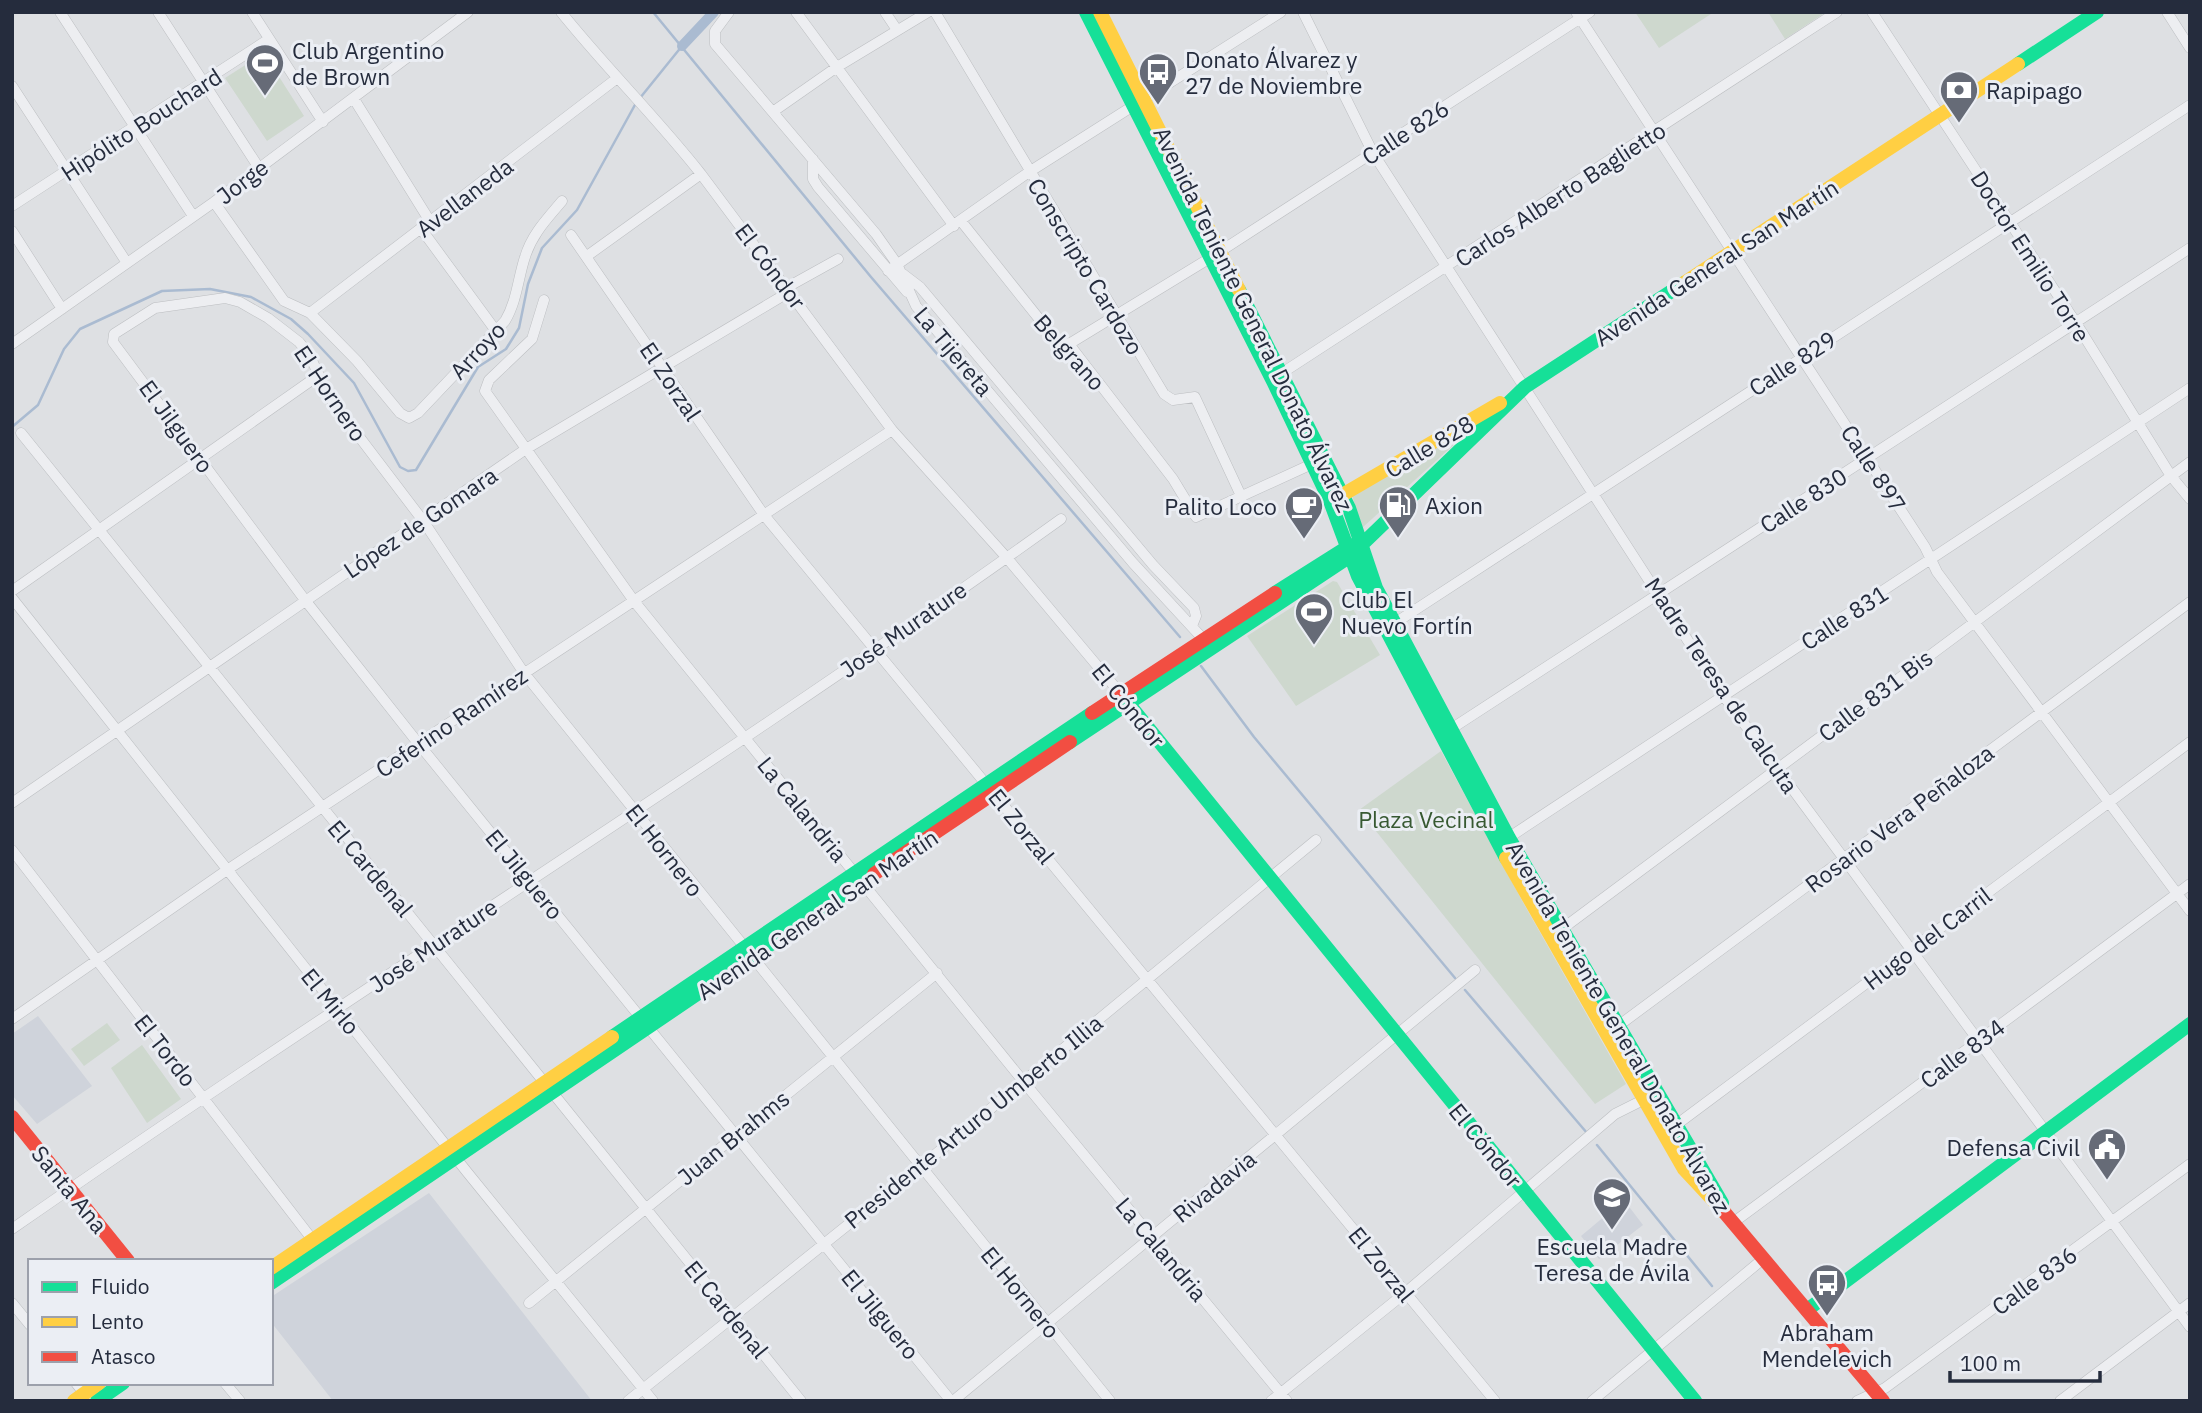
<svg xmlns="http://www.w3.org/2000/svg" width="2202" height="1413" viewBox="0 0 2202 1413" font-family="'IBM Plex Sans',sans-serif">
  <rect width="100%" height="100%" fill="#dee0e3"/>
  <path fill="#cfd3db" d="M38,1016L92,1086L37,1124L12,1095V1034Z
    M429,1193L592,1401H333L326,1392L271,1322V1297Z
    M1624,1200L1643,1225L1599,1259L1581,1236Z"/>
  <path fill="#ced8ce" d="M1635,12H1714L1659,48Z
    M1768,12H1826L1785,39Z
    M264,53L304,116L267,141L225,78Z
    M1468,427L1469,431L1362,528L1352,495Z
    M1333,581L1337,582L1380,655L1296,706L1247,636Z
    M1441,751L1525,906L1626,1084L1595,1104L1359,810Z
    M107,1023L120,1040L84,1066L71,1049Z
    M142,1045L181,1099L147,1123L111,1068Z"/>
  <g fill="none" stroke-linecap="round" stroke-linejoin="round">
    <path stroke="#aabbd1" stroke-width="2.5" d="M653,12L871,277L1180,637
      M640,98L682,46
      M12,427L38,405L64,349L80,329L162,291L210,289L251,297L291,319L308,334L354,383L400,467L408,471L416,470L478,367L506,349L519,328L528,284L542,248L577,210L636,103
      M1201,666L1254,737L1455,978
      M1465,990L1587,1133
      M1597,1145L1712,1286"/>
    <path stroke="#aabbd1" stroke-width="10" d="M682,46L714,12"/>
    <g stroke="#bcbec1" stroke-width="11">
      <path id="street" d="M60,12L193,216
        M158,12L259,168
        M252,12L323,122
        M561,12C606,68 657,118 701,174L892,430L1007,558L1120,693
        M729,12L715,31V44L876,234L897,264L916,306L1133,563L1205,641
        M796,12L954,226
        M885,12L897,30
        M935,12L1164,394L1173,400L1195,397L1242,498
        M1303,12L1373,153L1723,695L2190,1327
        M1576,12L1925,547L1937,572L2190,911
        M1872,12L2076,323L2171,476L2190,499
        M2167,12L2190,48
        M12,86L127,263
        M354,99L431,223
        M774,111L837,67L928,12
        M813,159V179L818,187L907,292
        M214,202L284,301L310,313L357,361L400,413L409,418L418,413L505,321C517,301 518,278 525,257C532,234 547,219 562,201
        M12,206L269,39
        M961,221L1056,340L1069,344L1173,479L1196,517L1312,464
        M422,230L496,331
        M12,231L62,309
        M571,235L764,515L1495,1401
        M587,256L701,174
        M888,271L1029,172L1281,12
        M903,274L920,287L1153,565L1194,608L1196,616L1192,626
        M544,300L532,339L489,380L485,391L634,601L1023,1081L1287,1401
        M310,313L616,79
        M12,344L214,202L468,12
        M1069,344L1210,258L1590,12
        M1282,373L1837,12
        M21,433L801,1401
        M12,591L319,375
        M12,598L467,1172L653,1401
        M1395,623L2190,105
        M1451,729L2190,248
        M12,803L526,449L779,298L793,284L838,259
        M1505,840L2190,388
        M12,850L315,1243
        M1562,929L2190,462
        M12,1019L227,870L892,430
        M1614,1029L2190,602
        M1664,1134L2190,742
        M1734,1222L2190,884
        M12,1229C358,988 718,765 1061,519
        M12,1303L30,1325
        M529,1303L937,973
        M76,1383L90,1401
        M225,1383L240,1401
        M628,1401L920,1167L1316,840
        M951,1401L418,743L305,600L113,342L114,334L155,308L225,298L240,302L268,318L299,342L309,354L329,397L424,522L524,673L1110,1401
        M953,1401L1475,970
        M1271,1401L1405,1293L1615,1114L1645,1099
        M1592,1401L1763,1259
        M1857,1401L1885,1388L2190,1164
        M2060,1401L2190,1303"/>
    </g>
    <use href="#street" stroke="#edeef1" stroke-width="10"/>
    <path stroke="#16e098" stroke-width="14" d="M1086,12L1273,381L1330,501L1358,576L1506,858
      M2018,64L2097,12
      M1239,290L1349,508L1376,588L1509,838L1722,1203
      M1275,593L1351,545
      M1123,697L1695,1401
      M1070,742L1349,557L1525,387L1684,283
      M612,1037L1092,713
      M271,1283L874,874
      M1807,1310L2190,1024
      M97,1401L123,1383"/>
    <path stroke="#ffcf43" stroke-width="14" d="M1100,12L1239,290
      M1684,283L2018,64
      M1337,498L1500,403
      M1506,858L1684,1169L1725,1213
      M271,1268L612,1037
      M74,1401L99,1383"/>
    <path stroke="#f24e42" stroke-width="14" d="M1092,713L1275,593
      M874,874L1070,742
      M12,1117L128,1261
      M1725,1213L1883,1401"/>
  </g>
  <defs>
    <g id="stadium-pin" transform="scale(2.0125)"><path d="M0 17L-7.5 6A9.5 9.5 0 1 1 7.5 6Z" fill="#666b77" stroke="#ebeef4"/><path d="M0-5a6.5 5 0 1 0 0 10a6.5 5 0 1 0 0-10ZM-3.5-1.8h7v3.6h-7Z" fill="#fff"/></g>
    <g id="bus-pin" transform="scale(2.0125)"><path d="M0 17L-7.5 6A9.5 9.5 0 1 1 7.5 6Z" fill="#666b77" stroke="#ebeef4"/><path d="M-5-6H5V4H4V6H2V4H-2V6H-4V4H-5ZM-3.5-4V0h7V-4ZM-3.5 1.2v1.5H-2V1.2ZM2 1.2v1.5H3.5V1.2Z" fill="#fff"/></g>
    <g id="bank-pin" transform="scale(2.0125)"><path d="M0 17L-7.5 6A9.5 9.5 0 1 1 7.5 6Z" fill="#666b77" stroke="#ebeef4"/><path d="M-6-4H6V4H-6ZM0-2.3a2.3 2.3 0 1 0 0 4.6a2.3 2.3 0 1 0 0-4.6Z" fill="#fff"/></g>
    <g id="fuel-pin" transform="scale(2.0125)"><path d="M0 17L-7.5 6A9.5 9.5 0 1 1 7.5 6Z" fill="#666b77" stroke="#ebeef4"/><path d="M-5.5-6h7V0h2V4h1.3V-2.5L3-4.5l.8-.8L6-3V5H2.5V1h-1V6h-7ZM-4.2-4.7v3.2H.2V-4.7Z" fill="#fff"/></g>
    <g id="cafe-pin" transform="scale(2.0125)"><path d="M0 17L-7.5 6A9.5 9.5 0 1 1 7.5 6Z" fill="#666b77" stroke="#ebeef4"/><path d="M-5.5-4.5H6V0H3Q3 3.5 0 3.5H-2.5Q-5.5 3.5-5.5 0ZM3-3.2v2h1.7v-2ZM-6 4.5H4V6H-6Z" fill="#fff"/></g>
    <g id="civic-pin" transform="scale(2.0125)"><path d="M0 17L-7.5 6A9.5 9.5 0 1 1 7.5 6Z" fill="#666b77" stroke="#ebeef4"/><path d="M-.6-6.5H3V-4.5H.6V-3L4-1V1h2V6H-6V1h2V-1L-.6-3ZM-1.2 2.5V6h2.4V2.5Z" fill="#fff"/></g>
    <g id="school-pin" transform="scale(2.0125)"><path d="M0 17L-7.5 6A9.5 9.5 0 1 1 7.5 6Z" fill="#666b77" stroke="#ebeef4"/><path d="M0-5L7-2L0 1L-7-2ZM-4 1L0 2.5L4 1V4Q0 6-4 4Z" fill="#fff"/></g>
  </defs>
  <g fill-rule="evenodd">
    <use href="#stadium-pin" x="265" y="63"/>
    <use href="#bus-pin" x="1158" y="72"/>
    <use href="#bank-pin" x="1959" y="90"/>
    <use href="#fuel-pin" x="1398" y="505"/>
    <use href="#cafe-pin" x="1304" y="506"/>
    <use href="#stadium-pin" x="1314" y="612"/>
    <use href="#civic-pin" x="2107" y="1147"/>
    <use href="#school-pin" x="1612" y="1197"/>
    <use href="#bus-pin" x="1827" y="1283"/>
  </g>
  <g text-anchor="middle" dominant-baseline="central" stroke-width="6" stroke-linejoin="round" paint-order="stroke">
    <g font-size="23" fill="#252c3d" stroke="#ebeef4" text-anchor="start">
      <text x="292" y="50">Club Argentino<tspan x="292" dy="26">de Brown</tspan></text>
      <text x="1185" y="59">Donato Álvarez y<tspan x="1185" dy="26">27 de Noviembre</tspan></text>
      <text x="1986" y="90">Rapipago</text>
      <text x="1425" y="505">Axion</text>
      <text x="1277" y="506" text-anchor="end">Palito Loco</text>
      <text x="1341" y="599">Club El<tspan x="1341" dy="26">Nuevo Fortín</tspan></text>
      <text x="2080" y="1147" text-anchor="end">Defensa Civil</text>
      <text x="1612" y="1246" text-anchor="middle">Escuela Madre<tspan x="1612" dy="26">Teresa de Ávila</tspan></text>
      <text x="1827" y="1332" text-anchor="middle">Abraham<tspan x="1827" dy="26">Mendelevich</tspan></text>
    </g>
    <g font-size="23" fill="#252c3d" stroke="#ebeef4">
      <text transform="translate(141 124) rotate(-33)">Hipólito Bouchard</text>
      <text transform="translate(1405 132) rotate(-33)">Calle 826</text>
      <text transform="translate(242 181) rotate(-37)">Jorge</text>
      <text transform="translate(1560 194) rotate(-33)">Carlos Alberto Baglietto</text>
      <text transform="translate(464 197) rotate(-37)">Avellaneda</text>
      <text transform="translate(2031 256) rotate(57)">Doctor Emilio Torre</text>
      <text transform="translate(1716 262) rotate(-33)">Avenida General San Martín</text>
      <text transform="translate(771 266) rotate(53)">El Cóndor</text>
      <text transform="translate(1086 266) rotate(59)">Conscripto Cardozo</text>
      <text transform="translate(1254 319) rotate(64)">Avenida Teniente General Donato Álvarez</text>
      <text transform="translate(477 350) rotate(-47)">Arroyo</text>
      <text transform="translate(954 351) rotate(50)">La Tijereta</text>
      <text transform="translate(1070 352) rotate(48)">Belgrano</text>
      <text transform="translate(1792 363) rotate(-33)">Calle 829</text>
      <text transform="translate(671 381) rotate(56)">El Zorzal</text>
      <text transform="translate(331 393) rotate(56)">El Hornero</text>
      <text transform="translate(177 426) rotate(54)">El Jilguero</text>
      <text transform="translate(1429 446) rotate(-31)">Calle 828</text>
      <text transform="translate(1874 468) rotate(57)">Calle 897</text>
      <text transform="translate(1803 500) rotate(-33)">Calle 830</text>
      <text transform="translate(420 522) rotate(-34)">López de Gomara</text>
      <text transform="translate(1844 617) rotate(-33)">Calle 831</text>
      <text transform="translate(903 629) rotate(-35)">José Murature</text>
      <text transform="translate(1722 685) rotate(56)">Madre Teresa de Calcuta</text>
      <text transform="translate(1875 695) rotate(-37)">Calle 831 Bis</text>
      <text transform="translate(1129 705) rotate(51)">El Cóndor</text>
      <text transform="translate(451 722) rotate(-34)">Ceferino Ramírez</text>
      <text transform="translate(803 809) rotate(51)">La Calandria</text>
      <text transform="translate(1899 818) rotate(-37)">Rosario Vera Peñaloza</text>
      <text transform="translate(1022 826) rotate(51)">El Zorzal</text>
      <text transform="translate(665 850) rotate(52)">El Hornero</text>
      <text transform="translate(371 868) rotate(50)">El Cardenal</text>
      <text transform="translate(525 874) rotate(51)">El Jilguero</text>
      <text transform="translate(817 914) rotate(-34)">Avenida General San Martín</text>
      <text transform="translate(1927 938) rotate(-37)">Hugo del Carril</text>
      <text transform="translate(433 945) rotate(-34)">José Murature</text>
      <text transform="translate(331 1001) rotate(51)">El Mirlo</text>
      <text transform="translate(1619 1027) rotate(60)">Avenida Teniente General Donato Álvarez</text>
      <text transform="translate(166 1050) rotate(52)">El Tordo</text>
      <text transform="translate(1962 1053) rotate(-37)">Calle 834</text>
      <text transform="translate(973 1121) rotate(-39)">Presidente Arturo Umberto Illia</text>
      <text transform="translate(733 1137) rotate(-39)">Juan Brahms</text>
      <text transform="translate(1486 1145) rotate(51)">El Cóndor</text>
      <text transform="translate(1214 1186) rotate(-39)">Rivadavia</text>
      <text transform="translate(70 1189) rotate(51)">Santa Ana</text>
      <text transform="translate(1162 1249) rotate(50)">La Calandria</text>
      <text transform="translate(1382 1264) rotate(51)">El Zorzal</text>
      <text transform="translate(2034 1280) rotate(-36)">Calle 836</text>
      <text transform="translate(1021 1292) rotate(51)">El Hornero</text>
      <text transform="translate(727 1309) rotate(51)">El Cardenal</text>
      <text transform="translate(881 1314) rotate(51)">El Jilguero</text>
    </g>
    <g font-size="23" fill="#375932" stroke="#ebeef4">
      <text x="1426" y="819">Plaza Vecinal</text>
    </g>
  </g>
  <rect width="2202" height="1413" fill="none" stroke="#252c3d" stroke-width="28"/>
  <rect x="28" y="1259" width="245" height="126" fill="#ebeef4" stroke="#9ca0ab" stroke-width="2"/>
  <rect x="42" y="1282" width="35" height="10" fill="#16e098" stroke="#9ca0ab" stroke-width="2"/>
  <text x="91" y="1294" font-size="21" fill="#252c3d">Fluido</text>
  <rect x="42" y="1317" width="35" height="10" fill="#ffcf43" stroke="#9ca0ab" stroke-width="2"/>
  <text x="91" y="1329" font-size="21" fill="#252c3d">Lento</text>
  <rect x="42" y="1352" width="35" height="10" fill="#f24e42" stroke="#9ca0ab" stroke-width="2"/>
  <text x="91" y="1364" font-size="21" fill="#252c3d">Atasco</text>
  <path d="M1950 1371v10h150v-10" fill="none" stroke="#252c3d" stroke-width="3.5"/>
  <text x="1960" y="1371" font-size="21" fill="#252c3d" stroke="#ebeef4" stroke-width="5" paint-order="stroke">100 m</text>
</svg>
